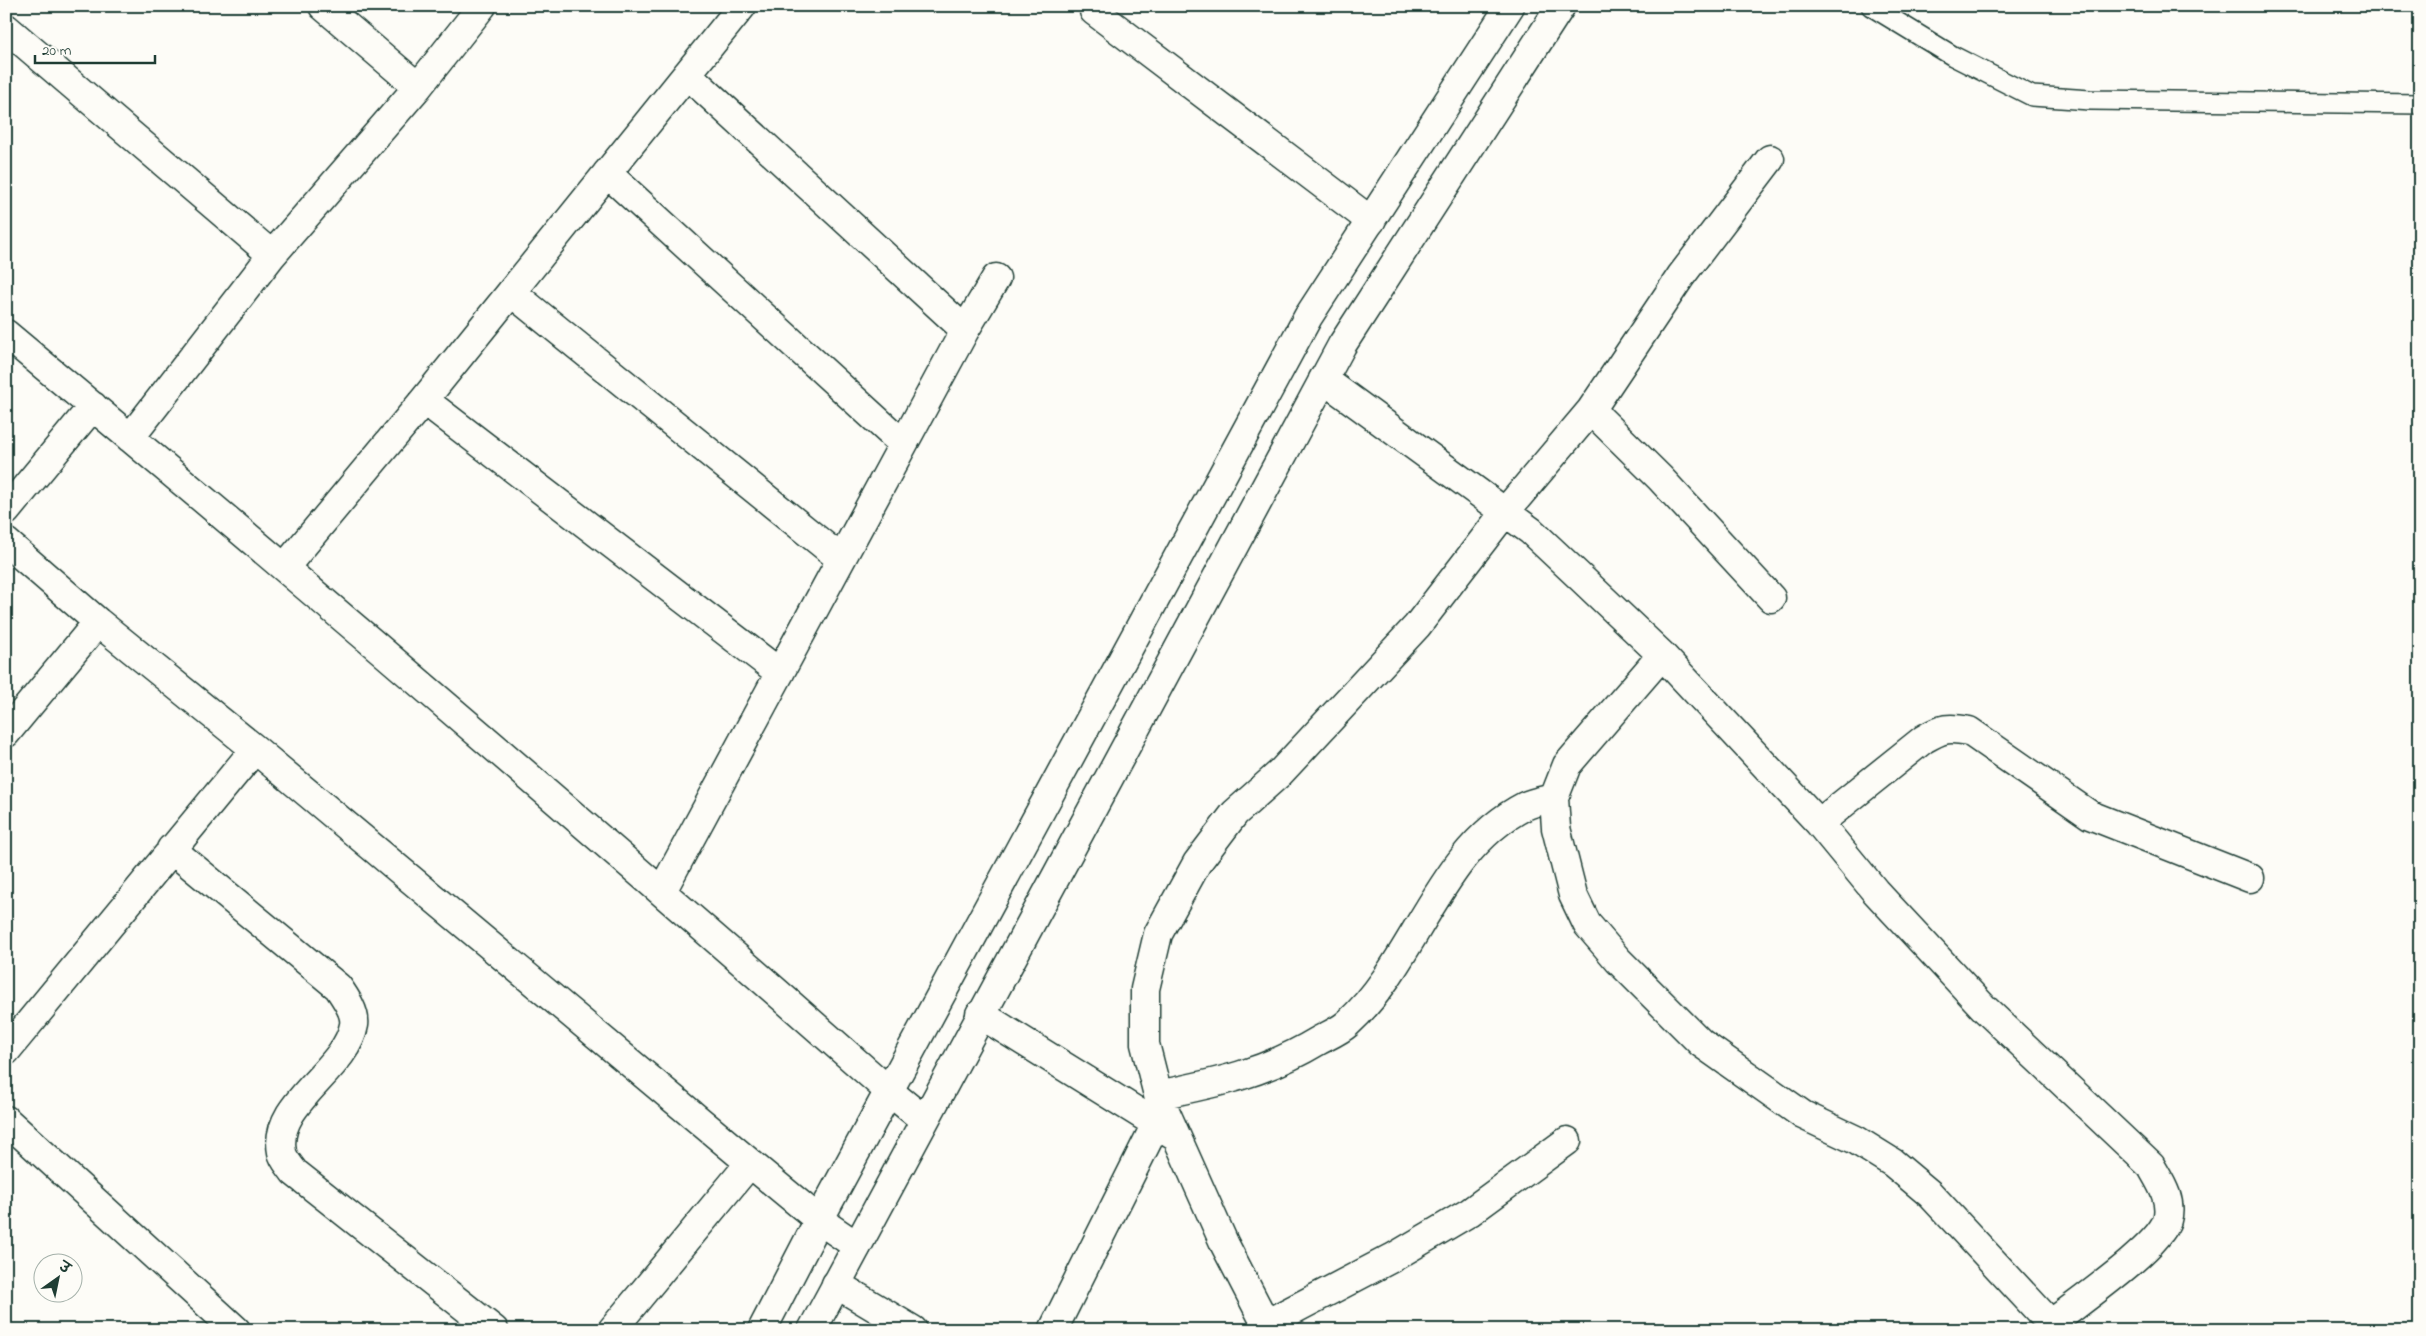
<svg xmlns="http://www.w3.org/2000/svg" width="2426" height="1336" viewBox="0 0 2426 1336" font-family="'Indie Flower','Playpen Sans Deva',sans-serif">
  <rect width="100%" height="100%" fill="#fdfcf7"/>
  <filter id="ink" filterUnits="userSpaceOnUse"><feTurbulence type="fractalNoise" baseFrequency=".02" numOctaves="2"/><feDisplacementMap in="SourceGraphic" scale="10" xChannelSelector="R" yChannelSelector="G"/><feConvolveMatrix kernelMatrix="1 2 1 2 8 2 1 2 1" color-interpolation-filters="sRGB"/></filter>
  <g filter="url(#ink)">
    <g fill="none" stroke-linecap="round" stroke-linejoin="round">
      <g stroke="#1f3d34" stroke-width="22">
        <path id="lane" d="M1871,6L1953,56L2032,96L2090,100L2420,104"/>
      </g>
      <g stroke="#1f3d34" stroke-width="31">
        <path id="street" d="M323,6L418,87
          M1094,11L1371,221
          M6,28L272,255
          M687,74L965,330
          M607,173L903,444
          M511,292L841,559
          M6,334C304,582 599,835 890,1092L923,1119
          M1323,379L1531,531L1581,578L1662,655L1819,823L1875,891L1985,1009L2151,1166C2160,1182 2173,1200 2167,1220C2158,1248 2077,1303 2051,1324
          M424,400L780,673
          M1591,410L1660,478L1771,598
          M130,438L272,255L418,87L482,6
          M6,511L93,406
          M6,542L98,622L255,749L750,1163L819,1220L857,1246
          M285,567L424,400L742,6
          M1662,655L1567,765L1554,798L1556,828L1573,895L1587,924L1618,960L1701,1043L1803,1115L1856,1140L1893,1163L1930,1194L2051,1324L2054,1330
          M6,733L98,622
          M1819,823L1924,739C1943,728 1948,727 1969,731L2090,815L2250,878
          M171,849L338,987C345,997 356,1013 354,1025C346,1071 272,1103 282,1152C283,1159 290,1166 294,1172L494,1330
          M662,891L965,330L996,278
          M980,1014L1176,1136
          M6,1051L255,749
          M1158,1095C1217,1083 1265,1073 1318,1041C1327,1036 1339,1031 1347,1024C1417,961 1437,851 1525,806C1533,802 1545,800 1554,798
          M6,1120L236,1330
          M836,1284L913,1330
          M1266,1324L1392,1258L1470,1212L1567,1141
          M612,1330L750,1163
          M1053,1330L1156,1124
          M1269,1330L1225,1245L1158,1095L1145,1044V989L1158,934L1197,863L1235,813L1280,773L1417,626L1505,512L1591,410L1681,276L1770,159"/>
      </g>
      <g stroke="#1f3d34" stroke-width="31">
        <path id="secondary" d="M762,1330L819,1220L1308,317L1510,6
          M812,1330L1342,345L1561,6"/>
      </g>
      <use href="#lane" stroke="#fdfcf7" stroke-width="19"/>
      <use href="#street" stroke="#fdfcf7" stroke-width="28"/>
      <use href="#secondary" stroke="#fdfcf7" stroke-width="28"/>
    </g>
  </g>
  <rect width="2426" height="1336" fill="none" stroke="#fdfcf7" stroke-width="25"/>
  <rect x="12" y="12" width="2401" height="1311" fill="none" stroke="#1f3d34" stroke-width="2" filter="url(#ink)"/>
  <g transform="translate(58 1278) rotate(33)"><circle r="24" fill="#fdfcf7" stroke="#a4b0a9"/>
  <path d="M0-4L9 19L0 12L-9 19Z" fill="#1f3d34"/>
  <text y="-8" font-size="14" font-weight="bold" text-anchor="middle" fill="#1f3d34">उ</text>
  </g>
  <path d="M35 55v8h120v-8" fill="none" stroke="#1f3d34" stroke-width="2.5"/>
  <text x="42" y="55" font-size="15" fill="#1f3d34" stroke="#fdfcf7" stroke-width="4" paint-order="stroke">20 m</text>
</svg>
